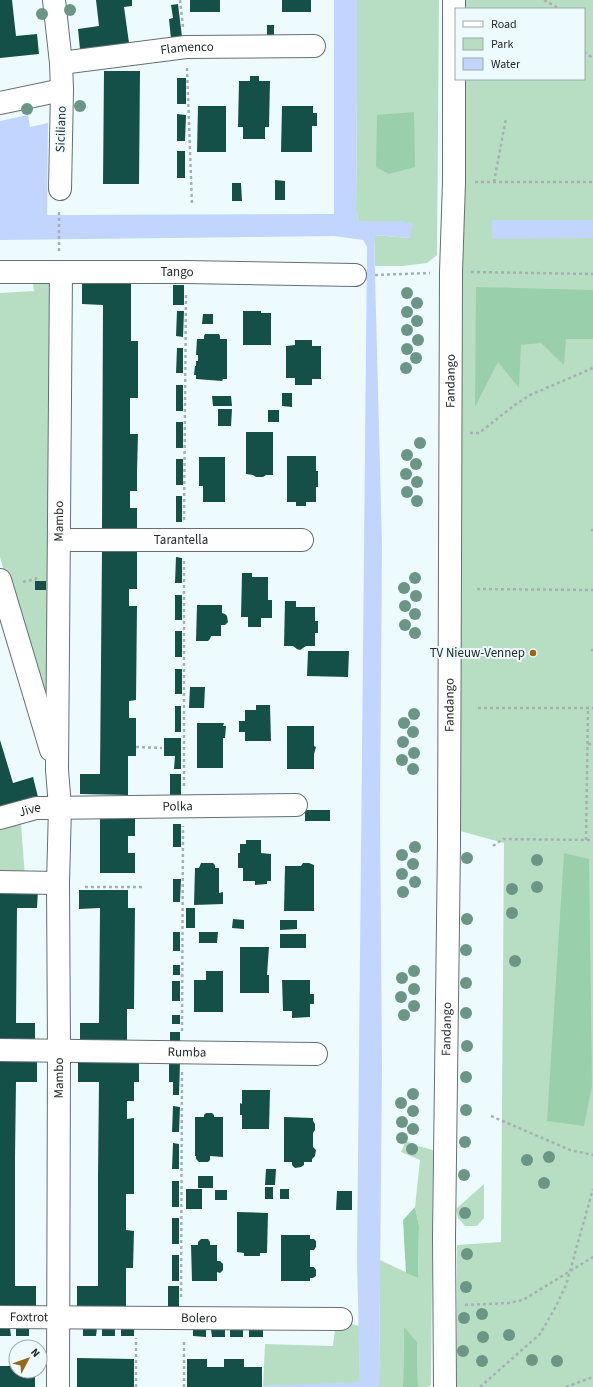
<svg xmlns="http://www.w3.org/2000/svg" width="593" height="1387" viewBox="0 0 593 1387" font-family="'Source Sans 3',sans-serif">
  <rect width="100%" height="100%" fill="#eefbfe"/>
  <path fill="#b7dec3" d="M357,0H439L437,255L427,263L403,266H375L374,235L410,238L403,221H359L356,212L357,93Z
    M464,0H593V1387H457V1245L501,1242L504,843L460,831L462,438L461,424L463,276L462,268L463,79H584V9H464Z
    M50,283V721L44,715L0,557V293L34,291L33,284Z
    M21,824L25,877L0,876V830Z
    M406,1141L418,1146L433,1150L431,1385L428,1387H418L417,1342L404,1328L403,1387H379L380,1260L418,1278L419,1226L415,1207L420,1160L401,1152Z
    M484,1184V1218L477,1226H465L458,1218L456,1209Z
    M345,1310L351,1311L352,1324L359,1326L360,1383L263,1386L265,1344L333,1346L335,1328Z"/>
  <path fill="#99d0ab" d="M414,112L415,167L389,174L376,167L377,115Z
    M476,287L593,290V339H566L564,365L541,343L521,345L519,388L498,362L475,407Z
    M564,853L589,859L592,1086L584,1126L547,1121Z
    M415,1207L419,1226L418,1278L406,1273L403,1220Z
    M404,1327L417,1342L418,1387H403Z"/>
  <path fill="#c1d5ff" d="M334,0H357V93L356,212L359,221H403L413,224L410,238L374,235L382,546L380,807L382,1069L379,1387H263V1386L360,1382L357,1260L367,247L363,240L334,236L0,240V121L28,115L30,127L48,123L47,215L334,214Z
    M492,220H593V238L492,239Z"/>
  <path fill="#145048" d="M0,0H12L16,36L37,34L39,54L0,58Z
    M96,0H132V6L124,7L129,43L80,49L78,29L99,26Z
    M190,0H220V12H190Z
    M282,0H311V12H282Z
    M178,4L182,37L171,39L169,19L173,18L171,5Z
    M267,25H274V36H267Z
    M104,71H140L139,184H103Z
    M250,76H259V81H270L269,127H265V139H243V127H238L239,81H250Z
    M177,78H186V104H177Z
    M198,106H226V152H197Z
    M282,106H313V113H317V126H312V152H281Z
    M177,114L186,115L185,141H177Z
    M177,151H185V178H177Z
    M275,180L285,181V200H275Z
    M232,183H241L242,201H232Z
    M82,284H131V341H138V398H130V434H138L137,472V491H130V508H137V528H102L103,305L82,304Z
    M173,285H184V305H173Z
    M177,311H184L183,337L176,336Z
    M243,311H261V313H271V345H243Z
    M203,314H213V324H202Z
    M205,334H219L220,336V339H227V379H223L222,381L196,379V375H194L195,366H196V361H198V355H196L197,339H204V336Z
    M295,340H312V346H321V379H312V385H295V378H286V346L295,345Z
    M177,348H183V373H176Z
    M176,385H183V411H176Z
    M282,393H292V407L282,406Z
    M212,396H231L232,406H213Z
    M218,409H232L231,426H218Z
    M268,410H279V422H268Z
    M176,422H183V448H176Z
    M246,432H273V475H266L263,477H256L253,475L246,474Z
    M287,456H316V471H318V487H316V502H306V506H296V502H287Z
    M199,457H225V502H203V486H199Z
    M176,459H183V485H176Z
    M176,496H182V522H176Z
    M102,551H137V589H129V606H137L136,700L129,701V718H136V756H128V795L80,794V774H100Z
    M176,557L182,558V583H175Z
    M242,573H252V577H268V600H272V618H261V627H248V617H241Z
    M35,581H46V590H35Z
    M175,595H182V620H175Z
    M285,601H296V607H315V621H318V633H315V646H306L300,650L297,649L293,646H284Z
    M197,605H222V613L225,614L227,616L228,622L225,625H221V636H211L210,639L208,641H196Z
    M175,631H182V657H175Z
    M308,651H349L348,677L307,676Z
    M175,669H182V694H175Z
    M190,687H205L204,708H189Z
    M256,705H270L271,741H245V732H239V721H245V710H256Z
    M175,706H181V732H175Z
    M197,723H224L223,726H226L225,738H223V768H197Z
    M287,726H314V746L316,747L314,754V769H287Z
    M164,738H181V769H174L175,756H164Z
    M0,740L13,783L33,777L38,797L0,807Z
    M170,774H181V795H170Z
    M305,810H330V821H305Z
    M135,816V836H128V853H135V873H100V817Z
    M173,824H181V847H173Z
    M246,840H261V853L271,854V881H267V884L255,885V881H243V868H238V853H240V844H246Z
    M201,863H213L215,865V868H219V893L223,892V904L194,905L195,868H199Z
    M303,863H309L314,865V911H284L285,866H301Z
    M173,879H181L180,902H173Z
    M0,890H38L37,908H17L16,1023H35V1041H0Z
    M79,890H128V908H135L134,1009H127V1042L80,1041V1023H99L100,908L79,909Z
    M186,908H195V928H186Z
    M233,919L244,920V929L232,928Z
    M280,920H297V929L280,930Z
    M173,932H180V951H173Z
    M199,932H218L217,943H199Z
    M280,934H306V948H280Z
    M240,947H269L267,975H269V993H240Z
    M173,965H180V975H173Z
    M206,971H223V1012H194V980H206Z
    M282,980H310V994H314V1004H310V1017L292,1018V1011H283Z
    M172,981H180V1001H172Z
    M172,1015H180V1024H172Z
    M170,1032H180V1042H170Z
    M0,1061H37V1082H16L15,1156V1286H36V1306H0Z
    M78,1062H139V1082H134V1101H127V1119L134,1118V1194H126V1230L134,1231L133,1268H126V1306H77V1286H98V1175L99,1082H78Z
    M169,1062L180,1063L179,1095H173V1082H169Z
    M242,1090H270L269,1129H242V1115H240V1103L242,1104Z
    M173,1106L180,1107L179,1132H172Z
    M206,1113H212L214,1115V1117H223V1157L210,1156V1160L208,1162H199L196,1159V1156H195V1117H204V1115Z
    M284,1117L313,1118V1121L315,1124V1130L313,1133V1147L316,1150L315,1156L312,1159V1162H304V1165L301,1167L295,1168L292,1165V1162H284Z
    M173,1143L179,1144V1169H172Z
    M266,1169H276L275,1185H265Z
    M198,1176H213V1188H198Z
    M172,1181H179V1207H172Z
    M265,1187H273V1199H265Z
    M186,1189H202V1209H186Z
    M280,1189H289V1199H280Z
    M215,1190H227V1200H215Z
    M337,1191H352V1210H336Z
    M237,1212L268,1213L267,1253H260V1256H244V1253L237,1252Z
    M172,1218H179V1244H172Z
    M281,1235H310V1239H314L316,1241V1247L314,1250H310V1267H314L316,1270V1276L313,1278H310V1281H281Z
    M201,1239H208L210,1242V1245H217V1261H220L223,1264V1270L220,1273L217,1272V1281H192L191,1245H198V1242Z
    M172,1255H179V1281H172Z
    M168,1286H179V1307H168Z
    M0,1327L10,1328L11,1336H0Z
    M16,1328H29V1336H16Z
    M83,1328H97L96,1336H83Z
    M102,1328H115V1336H102Z
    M121,1328H134V1336H121Z
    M193,1328L206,1329V1337L193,1336Z
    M211,1329H225V1337H212Z
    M230,1329H243V1337H230Z
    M249,1329H263V1337H249Z
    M77,1358L134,1359V1387H77Z
    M187,1359H207V1367H224V1359H244V1367H262V1387H187Z
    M0,1366H16V1371H35V1387H0Z"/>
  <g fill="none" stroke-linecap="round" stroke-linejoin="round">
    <g stroke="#657073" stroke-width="24">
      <g id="minor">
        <path d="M54,0L61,63L62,90L60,189"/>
        <path id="s1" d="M61,63L186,47L314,46"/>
        <path d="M0,103L62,90"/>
        <path id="s2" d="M0,272H186L355,275"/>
        <path id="s3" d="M60,540H302"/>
        <path d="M0,580L51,750"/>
        <path id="s4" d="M0,818L36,808H45L296,805"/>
        <path d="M0,882L58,883"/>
        <path id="s5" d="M0,1050L316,1054"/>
        <path id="s6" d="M0,1317L341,1319"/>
        <path id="s7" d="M58,1387L59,1051L58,883L60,807L57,770L61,272"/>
        <path id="s8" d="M445,1387L444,1236L449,844L451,272L454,182V0"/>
      </g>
    </g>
    <path stroke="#a6b0b2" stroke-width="2.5" stroke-dasharray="3 3" stroke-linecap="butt" d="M180,0L183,27
      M544,0L555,6L558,9
      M584,52L593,58
      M187,68L192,205
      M475,182H593
      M494,182L506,118
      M59,251V210
      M471,272L593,274
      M375,275L430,273
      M470,433H479L516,404L530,395L593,368
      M184,520L186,293
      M591,530H593
      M23,582L36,579V577
      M477,589L593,590
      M591,650H593
      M478,708H593
      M588,744H593
      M136,747L162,748
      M184,786V561
      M586,840L588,708
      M493,846L503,839L593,840
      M85,887H144
      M182,1031L183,826
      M491,1116L570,1150L593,1155
      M181,1297L182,1072
      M465,1305L509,1303L523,1300L593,1257
      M136,1387V1338
      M184,1387V1340
      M480,1387L540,1334L555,1308L566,1285L593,1189
      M566,1387L593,1377"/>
    <use href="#minor" stroke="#fff" stroke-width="22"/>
  </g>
  <g fill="#6b9686">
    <circle cx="70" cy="10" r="6"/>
    <circle cx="42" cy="14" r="6"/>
    <circle cx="80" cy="106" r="6"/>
    <circle cx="27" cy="109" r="6"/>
    <circle cx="407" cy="293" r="6"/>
    <circle cx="417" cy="303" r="6"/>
    <circle cx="407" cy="312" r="6"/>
    <circle cx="417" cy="321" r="6"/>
    <circle cx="407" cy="330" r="6"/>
    <circle cx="418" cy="340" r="6"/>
    <circle cx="407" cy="349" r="6"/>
    <circle cx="416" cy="358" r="6"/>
    <circle cx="406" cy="368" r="6"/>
    <circle cx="420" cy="443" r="6"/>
    <circle cx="407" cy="455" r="6"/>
    <circle cx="416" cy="464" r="6"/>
    <circle cx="406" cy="474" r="6"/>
    <circle cx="417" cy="482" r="6"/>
    <circle cx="407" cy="492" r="6"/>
    <circle cx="417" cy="501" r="6"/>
    <circle cx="415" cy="578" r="6"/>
    <circle cx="404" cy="588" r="6"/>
    <circle cx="416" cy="596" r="6"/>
    <circle cx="405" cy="606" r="6"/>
    <circle cx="415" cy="614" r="6"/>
    <circle cx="405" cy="625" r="6"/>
    <circle cx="415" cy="633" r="6"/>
    <circle cx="414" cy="714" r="6"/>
    <circle cx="404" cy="723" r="6"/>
    <circle cx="413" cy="732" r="6"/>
    <circle cx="403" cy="742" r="6"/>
    <circle cx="414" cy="753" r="6"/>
    <circle cx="402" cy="760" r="6"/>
    <circle cx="413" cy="769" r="6"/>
    <circle cx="415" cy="847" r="6"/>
    <circle cx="402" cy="855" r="6"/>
    <circle cx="467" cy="858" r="6"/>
    <circle cx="537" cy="860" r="6"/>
    <circle cx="413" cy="864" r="6"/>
    <circle cx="402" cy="874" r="6"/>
    <circle cx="415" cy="882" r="6"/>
    <circle cx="537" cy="887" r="6"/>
    <circle cx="512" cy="889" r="6"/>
    <circle cx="403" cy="892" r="6"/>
    <circle cx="512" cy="913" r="6"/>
    <circle cx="467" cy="919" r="6"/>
    <circle cx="466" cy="950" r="6"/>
    <circle cx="515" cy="961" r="6"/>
    <circle cx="414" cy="971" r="6"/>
    <circle cx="402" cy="978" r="6"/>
    <circle cx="466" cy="983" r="6"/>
    <circle cx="414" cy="989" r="6"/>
    <circle cx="401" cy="997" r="6"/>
    <circle cx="414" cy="1006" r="6"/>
    <circle cx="466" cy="1013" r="6"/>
    <circle cx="404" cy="1015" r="6"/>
    <circle cx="467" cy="1046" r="6"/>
    <circle cx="466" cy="1077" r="6"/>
    <circle cx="413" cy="1094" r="6"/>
    <circle cx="401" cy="1103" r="6"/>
    <circle cx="466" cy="1110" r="6"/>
    <circle cx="413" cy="1111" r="6"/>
    <circle cx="402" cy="1122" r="6"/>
    <circle cx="413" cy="1129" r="6"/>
    <circle cx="402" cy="1138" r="6"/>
    <circle cx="465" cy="1142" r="6"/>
    <circle cx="412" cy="1149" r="6"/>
    <circle cx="549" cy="1157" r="6"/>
    <circle cx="527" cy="1160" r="6"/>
    <circle cx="464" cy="1175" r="6"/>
    <circle cx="544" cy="1183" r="6"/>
    <circle cx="465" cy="1213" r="6"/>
    <circle cx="467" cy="1254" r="6"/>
    <circle cx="466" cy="1287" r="6"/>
    <circle cx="482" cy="1314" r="6"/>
    <circle cx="464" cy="1318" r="6"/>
    <circle cx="509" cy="1335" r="6"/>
    <circle cx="483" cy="1337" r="6"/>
    <circle cx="463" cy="1351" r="6"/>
    <circle cx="532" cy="1360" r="6"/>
    <circle cx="482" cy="1361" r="6"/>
    <circle cx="557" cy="1361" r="6"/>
  </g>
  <circle fill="#986519" stroke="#eefbfe" stroke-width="1.5" cx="533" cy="653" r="4"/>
  <g text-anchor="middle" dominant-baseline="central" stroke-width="4" stroke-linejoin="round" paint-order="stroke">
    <g font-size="13" fill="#262b2c" stroke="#eefbfe">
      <text stroke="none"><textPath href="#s1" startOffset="127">Flamenco</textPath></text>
      <text transform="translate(61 129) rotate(-88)">Siciliano</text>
      <text stroke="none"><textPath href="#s2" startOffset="177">Tango</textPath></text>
      <text stroke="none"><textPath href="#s8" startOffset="1006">Fandango</textPath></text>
      <text stroke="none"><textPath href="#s7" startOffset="866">Mambo</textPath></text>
      <text stroke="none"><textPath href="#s3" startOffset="121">Tarantella</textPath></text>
      <text stroke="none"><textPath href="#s8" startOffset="682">Fandango</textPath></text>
      <text stroke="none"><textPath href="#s4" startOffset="179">Polka</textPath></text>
      <text stroke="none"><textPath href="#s4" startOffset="31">Jive</textPath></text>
      <text stroke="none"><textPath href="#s8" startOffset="358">Fandango</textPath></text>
      <text stroke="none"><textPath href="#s5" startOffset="187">Rumba</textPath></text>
      <text stroke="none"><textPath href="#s7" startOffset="309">Mambo</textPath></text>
      <text stroke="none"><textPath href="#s6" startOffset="29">Foxtrot</textPath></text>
      <text stroke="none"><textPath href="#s6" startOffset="199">Bolero</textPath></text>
    </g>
    <g font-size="13" fill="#262b2c" stroke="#eefbfe" text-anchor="end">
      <text x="525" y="653">TV Nieuw-Vennep</text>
    </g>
  </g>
  <rect x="455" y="8" width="130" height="72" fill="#eefbfe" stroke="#9ea8aa"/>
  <rect x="463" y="21" width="20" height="6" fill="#ffffff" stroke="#9ea8aa"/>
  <text x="491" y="28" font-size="12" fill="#262b2c">Road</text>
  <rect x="463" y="38" width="20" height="12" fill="#b7dec3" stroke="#9ea8aa"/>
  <text x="491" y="48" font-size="12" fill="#262b2c">Park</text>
  <rect x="463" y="58" width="20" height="12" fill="#c1d5ff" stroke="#9ea8aa"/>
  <text x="491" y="68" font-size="12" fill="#262b2c">Water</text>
  <g transform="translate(28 1359) rotate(49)"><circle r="19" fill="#eefbfe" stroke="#9ea8aa"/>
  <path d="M0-3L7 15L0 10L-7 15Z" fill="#986519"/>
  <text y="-6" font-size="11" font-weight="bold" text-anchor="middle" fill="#262b2c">N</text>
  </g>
</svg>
